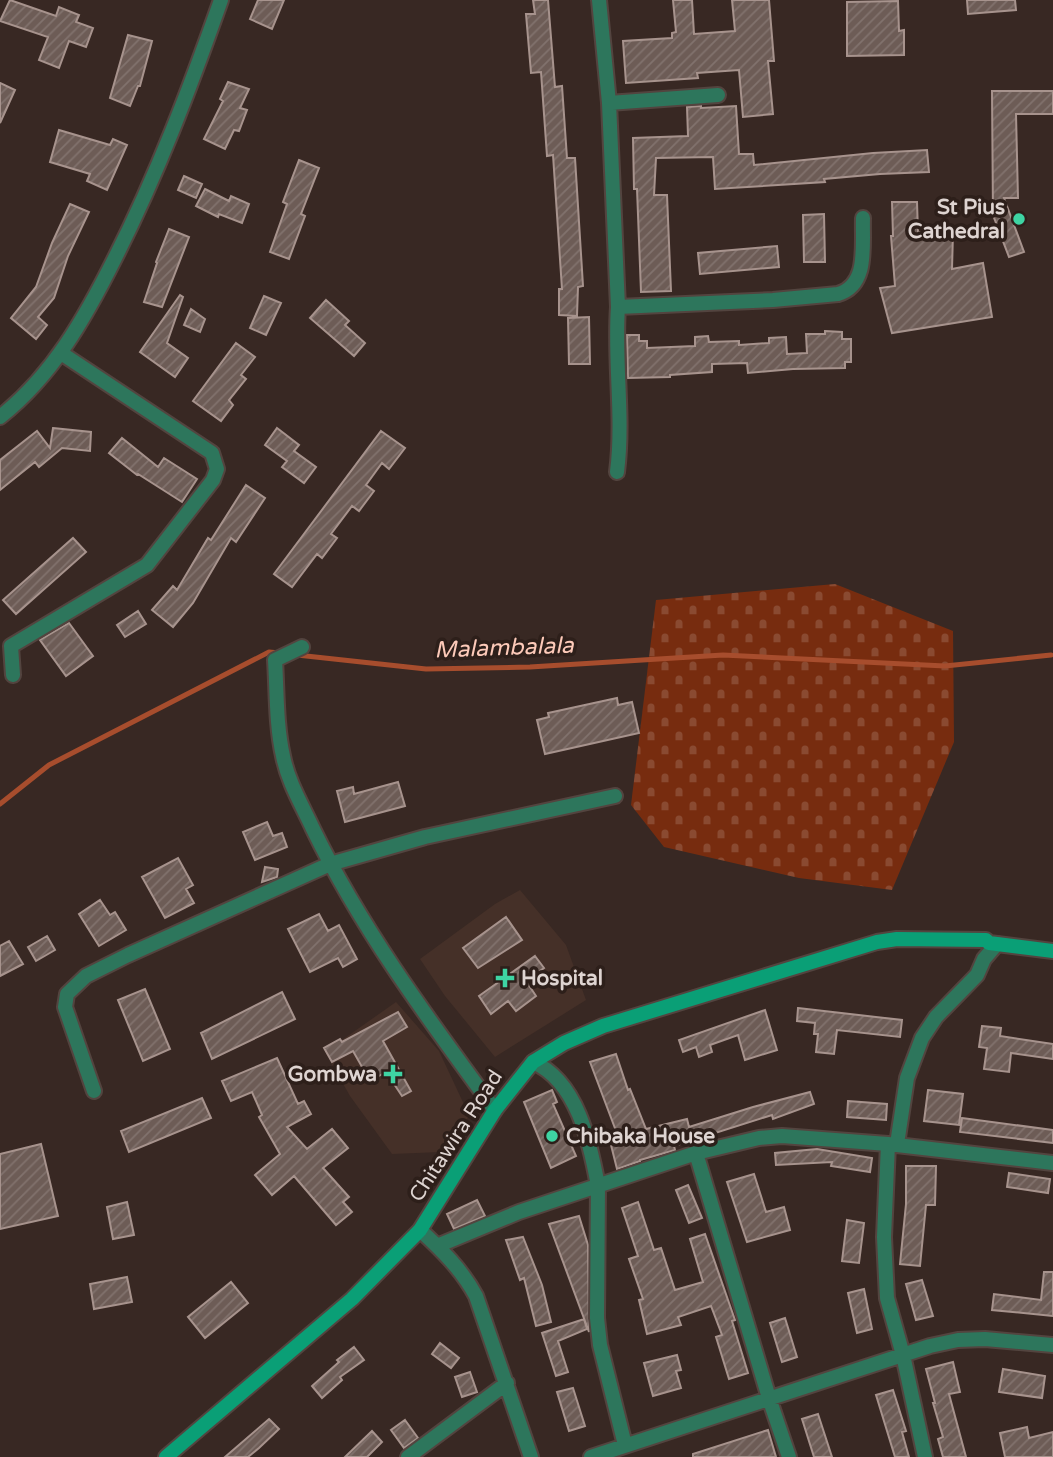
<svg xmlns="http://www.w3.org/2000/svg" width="1053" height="1457" viewBox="0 0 1053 1457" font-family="'Varela Round',sans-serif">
  <defs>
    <pattern id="cemetery-stones" width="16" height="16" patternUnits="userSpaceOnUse" patternTransform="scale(1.75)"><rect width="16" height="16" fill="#772c0f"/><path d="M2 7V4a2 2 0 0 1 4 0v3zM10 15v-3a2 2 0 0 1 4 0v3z" fill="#8a4a31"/></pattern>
    <pattern id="building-hatch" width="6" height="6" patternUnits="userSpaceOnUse" patternTransform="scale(1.75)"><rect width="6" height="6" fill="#6d5c56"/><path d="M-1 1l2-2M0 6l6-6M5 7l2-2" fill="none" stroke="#81726d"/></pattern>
  </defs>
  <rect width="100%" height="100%" fill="#382823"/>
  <path fill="#453028" d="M520,890L566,945L586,1000L495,1057L445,996L420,959L495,904Z
    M396,1002L439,1051L469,1115L459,1137L441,1152L392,1154L350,1096L325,1052Z"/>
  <path fill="url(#cemetery-stones)" d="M835,584L953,631L954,742L892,890L799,878L664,847L631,805L656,600Z"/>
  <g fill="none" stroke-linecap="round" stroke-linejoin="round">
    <path stroke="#a74d2d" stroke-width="5" d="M297,655L426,669L530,667L723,655L945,666L1051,655
      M0,804L49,765L269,652L280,653"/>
  </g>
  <path fill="url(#building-hatch)" stroke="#a7938d" stroke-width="2" d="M10,0L56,16L59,7L79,15L76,22L93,28L86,47L69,41L59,68L39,60L48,37L0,21Z
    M258,0H284L272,29L250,19Z
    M533,0H548L555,87L562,86L567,158H575L583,286L578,287L577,316L559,315V289H562L553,155L547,156L541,72L531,73L526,14H535Z
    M673,0H692L694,34L735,31L732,0H769L774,61H768L773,114L743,117L739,70L697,73L698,78L626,83L623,41L672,38V33L676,32Z
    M967,0H1015L1016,10L968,14Z
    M898,1L899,31L904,30V55L847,56V2Z
    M128,35L152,41L140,86H138L130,106L110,98Z
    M228,82L249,89L240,108L247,110L239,131L234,130L225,149L204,139L223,101L220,99Z
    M0,83L15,90L0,123Z
    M992,91H1053V114H1016L1018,198H1004L1024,252L1009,257L993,215Z
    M701,106V108L736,106L739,154H753L754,165L873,153L927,150L929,172L880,174L824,179L825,182L715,189L713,157L656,158L654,195H667L671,291L641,292L637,189H634L633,138L688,136L687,107Z
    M59,130L110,145L113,139L127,145L107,190L87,181L90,174L50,162Z
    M299,160L319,168L301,214L305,216L289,259L270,252L287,204L283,202Z
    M184,176L202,184L196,198L178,190Z
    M205,189L229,201L231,196L249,204L242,223L219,214L218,217L196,206Z
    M892,202H917L918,232L953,233L952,269L983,263L992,317L892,333L880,288L895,286L891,236H893Z
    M70,204L89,212L68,256L54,298L38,317L47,325L36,339L11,318L36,287L52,243Z
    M824,214L825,262H804L803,215Z
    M169,229L189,237L162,307L144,302L157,263L156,262Z
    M777,246L779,267L700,274L698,253Z
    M180,295L183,297L167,343L188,358L175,377L140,352Z
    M264,296L281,303L266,335L250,328Z
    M326,300L349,321L345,325L365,343L354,356L310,318Z
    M191,309L205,319L200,332L184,325Z
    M589,317L590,364H569L568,318Z
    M825,331L842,332V339H851V362H845V368L793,369L748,373L747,363L712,364V372L670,375V377L628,378L627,335H639V341H647V348L695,346V337L708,336L709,342L739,341V345L769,343V338L786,337L787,354L807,353L806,334H825Z
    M236,343L255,357L241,375L246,379L229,400L233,405L221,421L193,401Z
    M53,428L91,432L90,451L62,448L39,467L35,462L0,490V460L37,431L50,448Z
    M277,428L299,445L294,451L316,467L304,483L282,467L287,461L265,445Z
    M381,431L405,448L389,469L382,463L366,485L374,491L359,511L352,506L331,534L337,538L322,558L317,554L292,587L274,574Z
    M122,438L158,467L164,458L197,479L182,502L138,474L137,475L109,453Z
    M246,485L265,498L236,542L231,538L193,603L173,627L152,610L173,586L177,590L208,538L211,540Z
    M73,538L86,552L16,614L3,600Z
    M138,611L146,624L125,637L117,625Z
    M69,623L93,656L66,676L40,640Z
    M617,698L618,705L632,702L639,733L545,754L537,720L549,717L548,713Z
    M398,782L405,806L345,822L337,791L353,787L354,794Z
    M267,822L273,836L282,833L287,847L255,860L243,832Z
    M178,858L193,885L186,889L194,903L165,918L142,877Z
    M265,867L278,869L277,877L262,882Z
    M100,900L110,915L115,912L126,930L99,946L79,914Z
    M319,914L328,931L339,925L357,959L343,967L338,958L310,972L288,929Z
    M506,917L522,940L478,968L463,948Z
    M47,936L55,950L36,961L28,947Z
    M9,941L23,964L0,976V946Z
    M535,956L544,968L526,981L536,996L516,1011L508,1001L491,1014L479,996Z
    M145,989L170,1049L143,1061L118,1000Z
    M282,992L295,1019L212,1059L201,1033Z
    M798,1008L902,1020L900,1037L837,1030L834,1054L816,1052L818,1034H814L815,1023L797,1021Z
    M765,1010L777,1050L745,1060L738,1035L710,1045L712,1052L699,1057L696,1047L683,1052L679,1040Z
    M398,1012L407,1027L383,1041L411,1091L402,1096L386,1072L370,1081L353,1051L332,1062L324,1048L340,1039L342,1042Z
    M982,1026L1001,1028L1000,1036L1053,1044V1059L1011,1053L1009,1072L984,1069L987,1048L979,1047Z
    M616,1054L628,1090L630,1089L646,1129L687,1119L689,1127L753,1107L810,1092L814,1104L773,1119L772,1115L674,1146L675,1150L640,1160V1161L617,1169L608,1133L616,1131L590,1062Z
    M277,1058L298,1104L304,1101L311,1114L287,1127L307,1149L332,1129L348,1148L323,1168L349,1197L343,1202L352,1212L336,1225L294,1176L272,1195L255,1175L280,1154L259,1117L262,1115L252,1092L231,1101L222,1081Z
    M552,1090L557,1102L553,1104L576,1156L551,1168L524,1102Z
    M928,1090L963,1094L959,1125L924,1121Z
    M202,1098L211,1118L129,1152L121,1131Z
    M848,1101L887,1104L886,1120L847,1117Z
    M962,1118L1053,1130V1143L960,1132Z
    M41,1144L58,1216L0,1229V1154Z
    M817,1149L872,1158L870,1172L831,1166L832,1162L776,1165L775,1153Z
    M906,1166H936L935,1205H926L920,1266L900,1264L906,1204Z
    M1009,1173L1050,1179L1048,1193L1007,1187Z
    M754,1174L766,1212L784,1207L790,1230L747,1242L727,1182Z
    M688,1185L702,1218L689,1223L676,1190Z
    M477,1200L485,1216L454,1229L447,1214Z
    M127,1202L134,1235L113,1239L107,1207Z
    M638,1202L654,1250L661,1248L675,1290L703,1282L690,1239L705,1234L735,1320L732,1321L748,1373L729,1379L716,1337L722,1335L711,1306L678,1317L681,1325L647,1334L639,1300L643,1299L629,1259L638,1256L622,1208Z
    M579,1216L588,1245L589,1332L549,1224Z
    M847,1220L864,1223L859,1263L842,1261Z
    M523,1237L542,1285L551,1322L536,1326L524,1278L520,1280L506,1240Z
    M1044,1272H1053V1316L992,1310L994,1294L1041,1300Z
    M127,1277L132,1302L94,1309L90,1284Z
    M922,1280L933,1316L916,1320L906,1284Z
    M231,1282L248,1303L205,1338L188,1317Z
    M864,1289L872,1329L857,1333L848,1293Z
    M785,1318L797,1357L782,1362L770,1323Z
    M584,1319L587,1329L558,1341L568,1372L556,1376L542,1333Z
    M440,1343L459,1358L451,1368L432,1354Z
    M354,1347L364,1360L340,1377L342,1380L322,1398L312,1386L339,1362L337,1360Z
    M677,1355L681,1370L676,1371L681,1388L653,1396L644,1363Z
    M953,1362L960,1392L949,1394L966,1457H943L938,1439L943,1437L933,1403H935L926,1369Z
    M1003,1369L1045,1376L1042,1398L999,1392Z
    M470,1372L477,1392L462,1397L455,1377Z
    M573,1388L585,1426L569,1431L557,1392Z
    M893,1390L906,1431L902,1432L909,1457H895L876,1395Z
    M818,1414L832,1457H814L802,1419Z
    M269,1419L279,1429L259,1448L248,1457H225Z
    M405,1420L418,1438L404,1448L391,1430Z
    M1027,1427L1029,1438L1053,1432V1457H1005L1000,1433Z
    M768,1430L776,1457H693V1454Z
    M372,1431L382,1442L367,1457H345Z"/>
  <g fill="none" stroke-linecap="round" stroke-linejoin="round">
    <g stroke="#53443f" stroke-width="18">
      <path id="street" d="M599,0L609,103L618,307C614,361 624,417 617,472
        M609,103L718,95
        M618,307L773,300L838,294C869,285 862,245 863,218
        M0,417C53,375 85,318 115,258C157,175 190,88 221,0
        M302,647L275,660C277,692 276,725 283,756C288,782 302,805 313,829C362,930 429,1020 495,1110
        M13,675L11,646L147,565L213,480L217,469L212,453L61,353
        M533,1062C577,1081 590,1142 598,1186L597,1318L600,1345L625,1445
        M94,1091L65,1007L67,994L86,976L128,955L330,864L425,837L615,796
        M888,1144L884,1237L887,1298L903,1355L925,1457
        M897,1144L907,1078L922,1038L936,1017L977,975L984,959L997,944
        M696,1153L769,1398L789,1457
        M420,1230C442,1250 462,1270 476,1296L531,1457
        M437,1246L519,1212L696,1153L759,1138L782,1136L888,1144L1053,1163
        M408,1457L507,1383
        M591,1457L930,1346L958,1340L985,1339L1053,1345"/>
    </g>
    <g stroke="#53443f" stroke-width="18">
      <path id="secondary" d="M166,1457L352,1299L420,1230L495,1110L533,1062L564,1043L603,1026L877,942L897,939L986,940L989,943L1053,951"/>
    </g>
    <use href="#street" stroke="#2d765c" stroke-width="14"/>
    <use href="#secondary" stroke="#0a9f76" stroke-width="14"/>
  </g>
  <g fill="#3ed4a3" stroke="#2d1f1a" stroke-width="2.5">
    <circle cx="1019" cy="219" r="7"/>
    <path d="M501.5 967.5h7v7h7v7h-7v7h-7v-7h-7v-7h7z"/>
    <path d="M389.5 1063.5h7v7h7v7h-7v7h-7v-7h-7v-7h7z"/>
    <circle cx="552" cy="1136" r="7"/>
  </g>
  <g text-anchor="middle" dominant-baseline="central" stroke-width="7" stroke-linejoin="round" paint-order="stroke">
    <g font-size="21" font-weight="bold" fill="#ded4d1" stroke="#2d1f1a" text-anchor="end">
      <text x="1005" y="207">St Pius<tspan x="1005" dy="24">Cathedral</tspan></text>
      <text x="521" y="978" text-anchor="start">Hospital</text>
      <text x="377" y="1074">Gombwa</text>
      <text x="566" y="1136" text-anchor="start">Chibaka House</text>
    </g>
    <g font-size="21" fill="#ded4d1" stroke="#2d1f1a">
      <text transform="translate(456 1136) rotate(-57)">Chitawira Road</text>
    </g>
    <g font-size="23" font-style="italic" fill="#fdcab9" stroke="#2d1f1a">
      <text transform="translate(504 648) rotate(-2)">Malambalala</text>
    </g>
  </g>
</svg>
